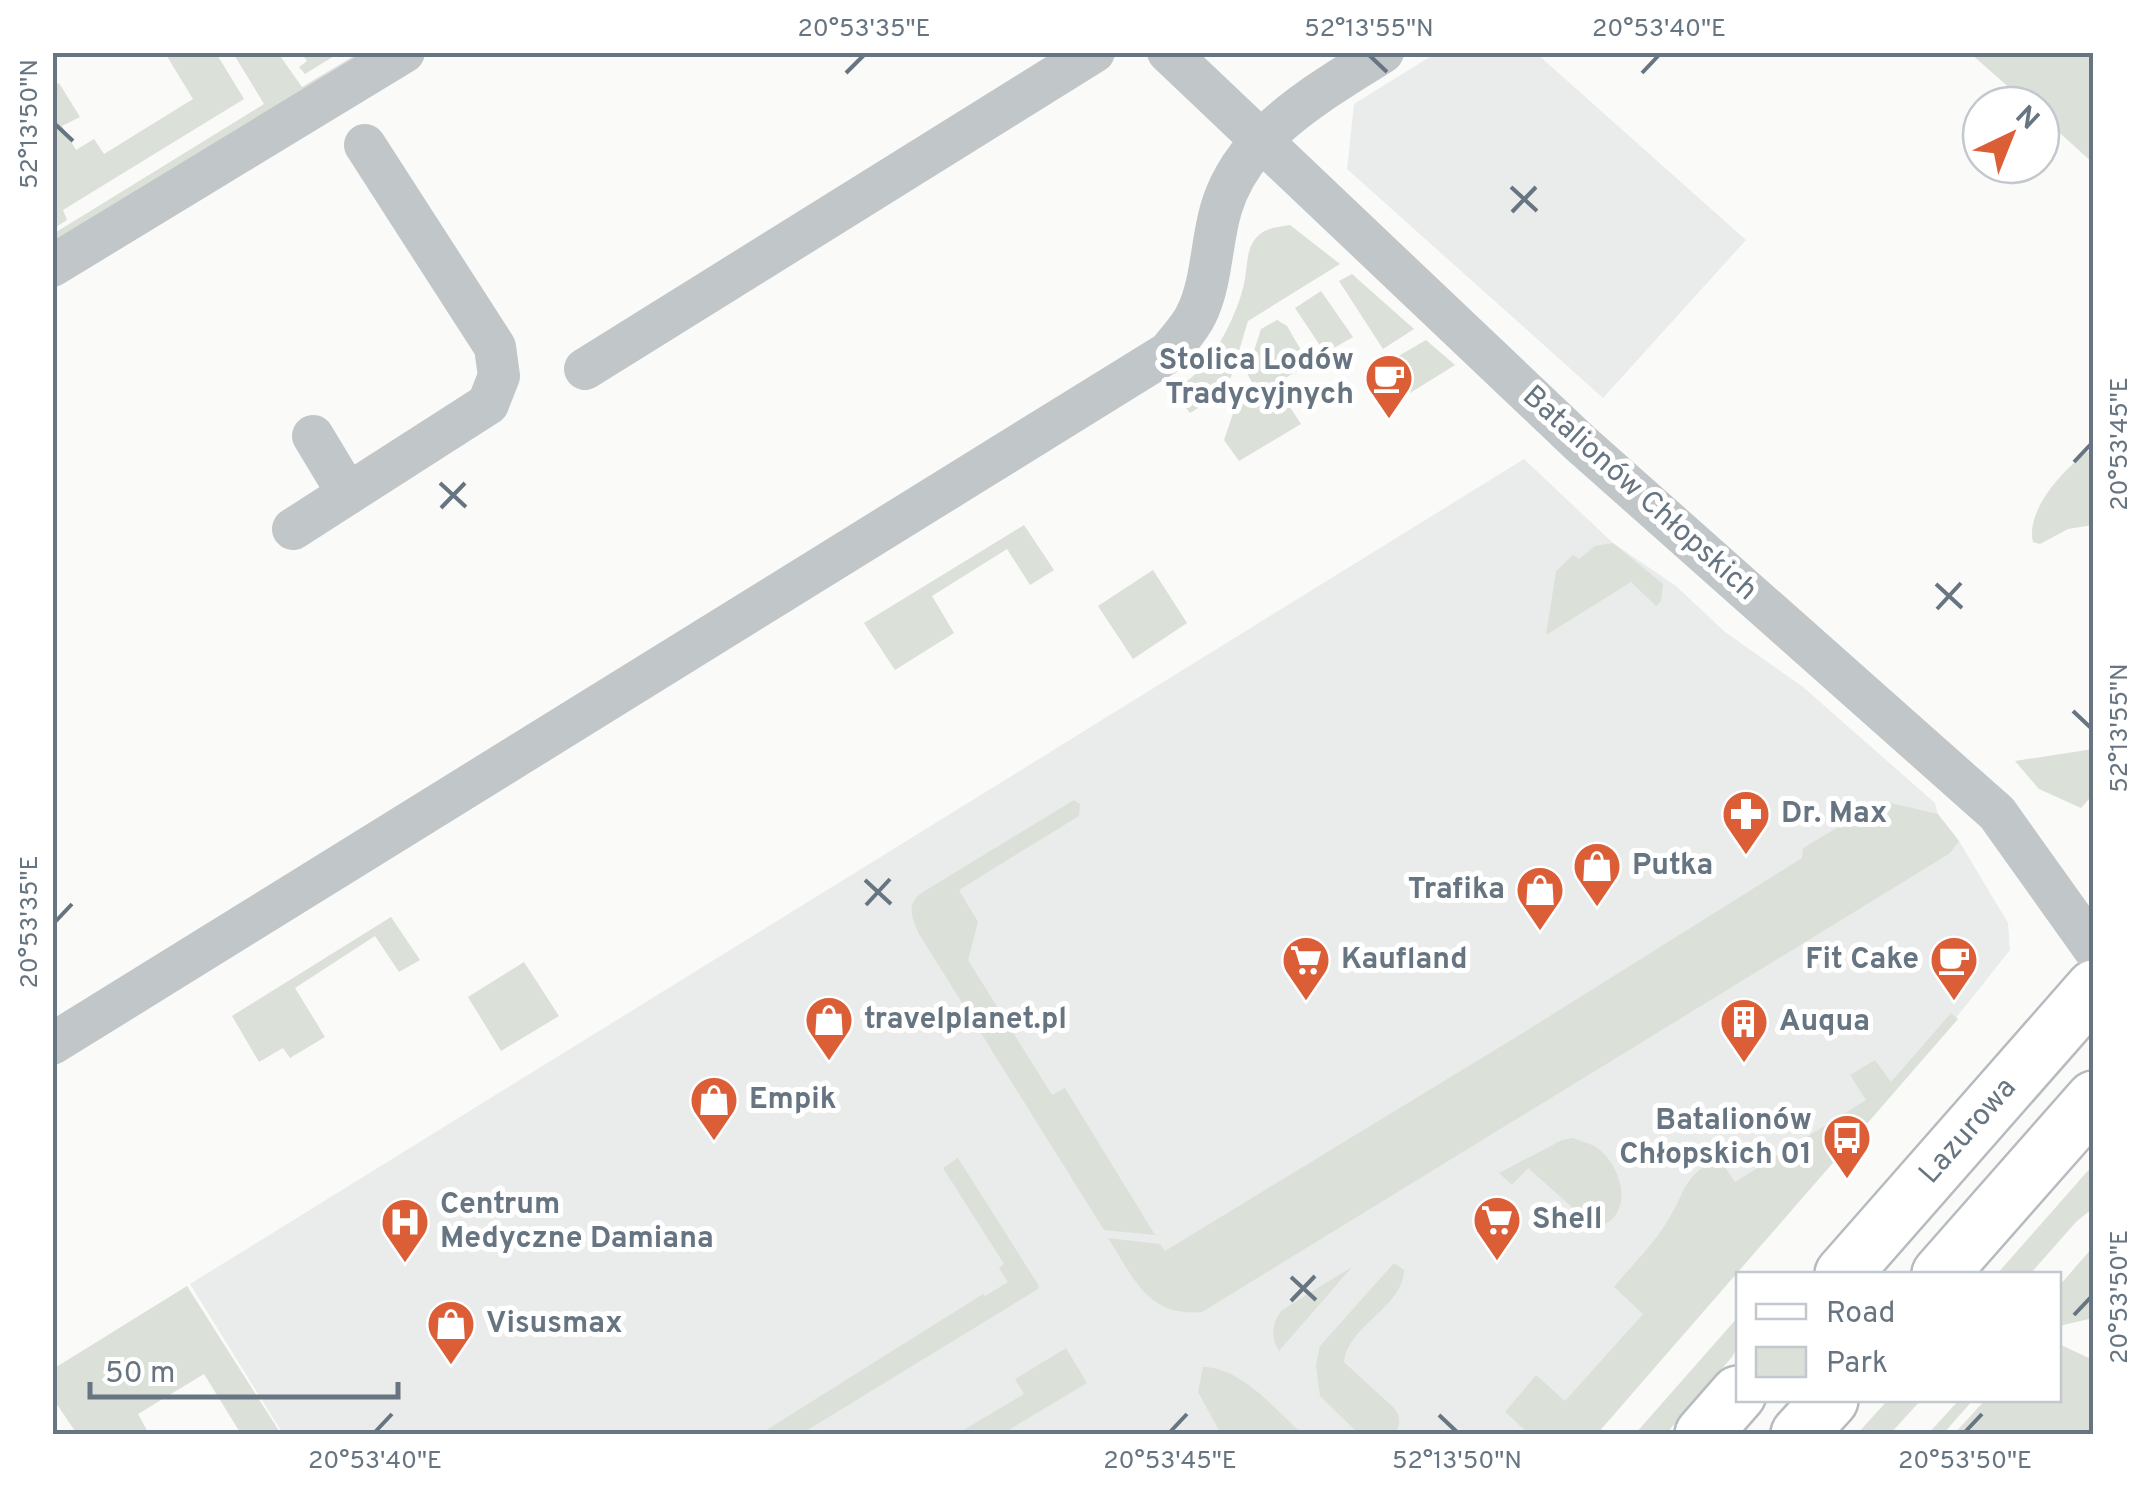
<svg xmlns="http://www.w3.org/2000/svg" width="2146" height="1487" viewBox="0 0 2146 1487" font-family="Overpass,sans-serif">
  <rect width="100%" height="100%" fill="#fafaf8"/>
  <path fill="#eaeceb" d="M1436,53H1536L1746,240L1603,398L1347,169L1354,104Z
    M1524,459L1613,543L1676,586L1725,632L1803,687L1935,803L1938,815L1959,841L2008,923L2010,950L1948,1028L1587,1434H283L190,1284Z"/>
  <path fill="#dbe0d9" d="M165,53H216L244,99L63,210L67,220L53,229V86L59,83L80,117L62,126L76,150L94,139L104,154L193,99Z
    M233,53H278L302,87L359,53H371L53,247V234L264,104Z
    M301,53H339L305,74L299,67L307,61Z
    M1970,53H2093V163L2041,116V105H2029Z
    M1290,225L1340,264L1248,321L1231,377L1222,393L1190,413L1177,396L1178,386C1209,373 1237,316 1244,284C1248,267 1245,246 1260,234C1269,227 1280,227 1290,225Z
    M1352,274L1414,329L1383,349L1339,281Z
    M1321,291L1353,337L1325,353L1295,308Z
    M1277,320L1287,326L1309,364L1275,384L1301,424L1239,461L1224,440L1239,396L1254,386L1247,373L1261,329Z
    M1426,340L1455,365L1410,393L1390,361Z
    M2093,448V525L2068,529L2040,544L2033,542C2025,509 2067,465 2093,448Z
    M1024,525L1054,570L1030,585L1007,549L932,596L954,633L895,670L864,623Z
    M1613,543L1663,584L1661,601L1656,606L1631,582L1546,635L1556,571L1573,555L1579,559L1595,546Z
    M1153,570L1187,623L1133,659L1098,606Z
    M2093,749V803L2089,799L2081,808L2039,789L2015,761Z
    M1074,800L1080,804L1079,816L959,890L978,922L968,960L1052,1095L1065,1088L1155,1235L1104,1230L919,934C912,917 905,904 923,892Z
    M1882,801L1938,814L1959,841L1950,853L1926,868L1202,1312C1147,1317 1134,1278 1108,1238L1160,1244L1165,1251L1526,1031L1802,858L1803,848Z
    M391,917L420,960L399,972L375,936L295,988L325,1037L290,1058L283,1048L259,1062L232,1016Z
    M524,962L559,1016L501,1051L468,997Z
    M1951,1013L1958,1019L1597,1434H1524L1526,1431L1505,1412L1536,1375L1565,1401L1643,1314L1614,1287C1631,1266 1651,1247 1665,1225C1688,1190 1678,1182 1718,1157L1735,1182L1866,1100L1850,1075L1875,1060L1891,1082Z
    M1573,1138C1580,1141 1589,1143 1596,1147C1622,1165 1636,1214 1599,1227L1592,1225L1528,1168L1512,1185L1499,1173L1562,1140Z
    M958,1158L1039,1286L1038,1289L801,1434H760L983,1294L985,1296L1008,1282L999,1268L1004,1264L943,1168Z
    M2093,1165V1208L2076,1222L2030,1274H1997Z
    M2093,1247V1318L2059,1326V1286Z
    M1394,1263L1404,1270C1403,1308 1349,1324 1344,1362L1395,1409C1401,1419 1401,1426 1393,1434H1359L1320,1396L1316,1365L1320,1346Z
    M1352,1267L1279,1351C1270,1336 1272,1323 1282,1310Z
    M187,1286L281,1434H241L204,1374L138,1414L149,1434H77L56,1403L53,1404V1369Z
    M1738,1317V1346L1732,1357L1666,1434H1635Z
    M2059,1344L2093,1360V1434H1954L1985,1400H2058Z
    M1066,1348L1087,1383L1002,1434H957L1024,1394L1015,1379Z
    M1203,1367C1242,1367 1276,1411 1303,1434H1221L1198,1392Z
    M1888,1400H1921L1890,1434H1857Z
    M1959,1400H1973L1943,1434H1928Z"/>
  <g fill="none" stroke-linecap="round" stroke-linejoin="round">
    <g stroke="#b6bbc0" stroke-width="60">
      <g id="secondary">
        <path id="s1" d="M1843,1274L2094,988"/>
        <path d="M1940,1274L2094,1099"/>
        <path d="M1703,1434L1738,1394"/>
        <path d="M1799,1434L1830,1400"/>
      </g>
    </g>
    <path stroke="#c1c6c9" stroke-width="42" d="M1168,52L1580,443L1997,813L2094,949
      M52,266L404,52
      M585,369L1094,52
      M313,436L348,494
      M293,529L488,404L499,376L495,347L365,145
      M52,1044L1169,352C1178,340 1190,328 1196,315C1212,283 1211,243 1221,209C1243,133 1321,92 1383,52"/>
    <use href="#secondary" stroke="#fff" stroke-width="55"/>
  </g>
  <path fill="none" stroke="#667581" stroke-width="4" d="M1369,55L1387,72M846,73L864,55M1642,73L1659,55M55,124L73,141M1511,187L1537,211M1512,212L1536,187M2074,462L2091,444M440,483L466,507M441,508L465,483M1936,584L1962,608M1937,609L1961,583M2073,711L2091,728M865,880L891,904M866,905L890,879M55,922L72,904M1291,1277L1316,1300M1291,1301L1315,1276M2074,1315L2091,1297M1439,1415L1457,1432M375,1432L392,1414M1170,1432L1187,1414M1965,1432L1982,1414"/>
  <defs>
    <g id="cafe-pin" transform="scale(2.5)"><path d="M0 17L-7.5 6A9.5 9.5 0 1 1 7.5 6Z" fill="#db5e36" stroke="#fff"/><path d="M-5.5-4.5H6V0H3Q3 3.5 0 3.5H-2.5Q-5.5 3.5-5.5 0ZM3-3.2v2h1.7v-2ZM-6 4.5H4V6H-6Z" fill="#fff"/></g>
    <g id="pharmacy-pin" transform="scale(2.5)"><path d="M0 17L-7.5 6A9.5 9.5 0 1 1 7.5 6Z" fill="#db5e36" stroke="#fff"/><path d="M-2-6h4v4h4v4h-4v4h-4v-4h-4v-4h4Z" fill="#fff"/></g>
    <g id="shop-pin" transform="scale(2.5)"><path d="M0 17L-7.5 6A9.5 9.5 0 1 1 7.5 6Z" fill="#db5e36" stroke="#fff"/><path d="M-5-2.5h2.3a2.7 3.5 0 0 1 5.4 0H5L5.5 6h-11ZM-1.5-2.5h3a1.5 2.3 0 0 0-3 0Z" fill="#fff"/></g>
    <g id="supermarket-pin" transform="scale(2.5)"><path d="M0 17L-7.5 6A9.5 9.5 0 1 1 7.5 6Z" fill="#db5e36" stroke="#fff"/><path d="M-6-5.5h2.5l.6 2H6L4.5 2H-2.5L-4.4-4H-6ZM-1.5 3.2a1.3 1.3 0 1 0 .1 0ZM3 3.2a1.3 1.3 0 1 0 .1 0Z" fill="#fff"/></g>
    <g id="building-pin" transform="scale(2.5)"><path d="M0 17L-7.5 6A9.5 9.5 0 1 1 7.5 6Z" fill="#db5e36" stroke="#fff"/><path d="M-4-6H4V6H1V3H-1V6H-4ZM-2.5-4.3h1.7v1.8h-1.7ZM.8-4.3h1.7v1.8H.8ZM-2.5-1h1.7V.8h-1.7ZM.8-1h1.7V.8H.8Z" fill="#fff"/></g>
    <g id="bus-pin" transform="scale(2.5)"><path d="M0 17L-7.5 6A9.5 9.5 0 1 1 7.5 6Z" fill="#db5e36" stroke="#fff"/><path d="M-5-6H5V4H4V6H2V4H-2V6H-4V4H-5ZM-3.5-4V0h7V-4ZM-3.5 1.2v1.5H-2V1.2ZM2 1.2v1.5H3.5V1.2Z" fill="#fff"/></g>
    <g id="hospital-pin" transform="scale(2.5)"><path d="M0 17L-7.5 6A9.5 9.5 0 1 1 7.5 6Z" fill="#db5e36" stroke="#fff"/><path d="M-5-5h3v3.5h4V-5h3V5h-3V1.5h-4V5h-3Z" fill="#fff"/></g>
  </defs>
  <g fill-rule="evenodd">
    <use href="#cafe-pin" x="1389" y="378"/>
    <use href="#pharmacy-pin" x="1746" y="814"/>
    <use href="#shop-pin" x="1597" y="866"/>
    <use href="#shop-pin" x="1540" y="890"/>
    <use href="#supermarket-pin" x="1306" y="960"/>
    <use href="#cafe-pin" x="1954" y="960"/>
    <use href="#shop-pin" x="829" y="1020"/>
    <use href="#building-pin" x="1744" y="1022"/>
    <use href="#shop-pin" x="714" y="1100"/>
    <use href="#bus-pin" x="1847" y="1138"/>
    <use href="#supermarket-pin" x="1497" y="1220"/>
    <use href="#hospital-pin" x="405" y="1222"/>
    <use href="#shop-pin" x="451" y="1324"/>
  </g>
  <g text-anchor="middle" dominant-baseline="central" stroke-width="10" stroke-linejoin="round" paint-order="stroke">
    <g font-size="30" font-weight="bold" fill="#667581" stroke="#fff" text-anchor="start">
      <text x="1354" y="361" text-anchor="end">Stolica Lodów<tspan x="1354" dy="34">Tradycyjnych</tspan></text>
      <text x="1781" y="814">Dr. Max</text>
      <text x="1632" y="866">Putka</text>
      <text x="1505" y="890" text-anchor="end">Trafika</text>
      <text x="1341" y="960">Kaufland</text>
      <text x="1919" y="960" text-anchor="end">Fit Cake</text>
      <text x="864" y="1020">travelplanet.pl</text>
      <text x="1779" y="1022">Auqua</text>
      <text x="749" y="1100">Empik</text>
      <text x="1812" y="1121" text-anchor="end">Batalionów<tspan x="1812" dy="34">Chłopskich 01</tspan></text>
      <text x="440" y="1205">Centrum<tspan x="440" dy="34">Medyczne Damiana</tspan></text>
      <text x="1532" y="1220">Shell</text>
      <text x="486" y="1324">Visusmax</text>
    </g>
    <g font-size="30" fill="#667581" stroke="#fff">
      <text transform="translate(1639 494) rotate(42)">Batalionów Chłopskich</text>
      <text stroke="none"><textPath href="#s1" startOffset="190">Lazurowa</textPath></text>
    </g>
  </g>
  <rect width="2146" height="1487" fill="none" stroke="#ffffff" stroke-width="110"/>
  <rect x="1736" y="1272" width="325" height="130" fill="#ffffff" stroke="#c2c8cd" stroke-width="2.5"/>
  <rect x="1756" y="1304" width="50" height="15" fill="#ffffff" stroke="#c2c8cd" stroke-width="2.5"/>
  <text x="1826" y="1322" font-size="30" fill="#667581">Road</text>
  <rect x="1756" y="1347" width="50" height="30" fill="#dbe0d9" stroke="#c2c8cd" stroke-width="2.5"/>
  <text x="1826" y="1372" font-size="30" fill="#667581">Park</text>
  <g transform="translate(2011 135) rotate(43)"><circle r="48" fill="#ffffff" stroke="#c2c8cd" stroke-width="2.5"/>
  <path d="M0-8L18 38L0 25L-18 38Z" fill="#db5e36"/>
  <text y="-15" font-size="28" font-weight="bold" text-anchor="middle" fill="#667581">N</text>
  </g>
  <path d="M90 1382v15h308v-15" fill="none" stroke="#667581" stroke-width="5"/>
  <text x="105" y="1382" font-size="30" fill="#667581" stroke="#ffffff" stroke-width="8" paint-order="stroke">50 m</text>
  <rect x="55" y="55" width="2036" height="1377" fill="none" stroke="#667581" stroke-width="4"/>
  <g font-size="25" text-anchor="middle" fill="#667581">
    <text x="864" y="36">20°53'35"E</text>
    <text x="1369" y="36">52°13'55"N</text>
    <text x="1659" y="36">20°53'40"E</text>
    <text transform="translate(28 124) rotate(-90)" y="9">52°13'50"N</text>
    <text transform="translate(2118 444) rotate(-90)" y="9">20°53'45"E</text>
    <text transform="translate(2118 728) rotate(-90)" y="9">52°13'55"N</text>
    <text transform="translate(28 922) rotate(-90)" y="9">20°53'35"E</text>
    <text transform="translate(2118 1297) rotate(-90)" y="9">20°53'50"E</text>
    <text x="375" y="1468">20°53'40"E</text>
    <text x="1170" y="1468">20°53'45"E</text>
    <text x="1457" y="1468">52°13'50"N</text>
    <text x="1965" y="1468">20°53'50"E</text>
  </g>
</svg>
